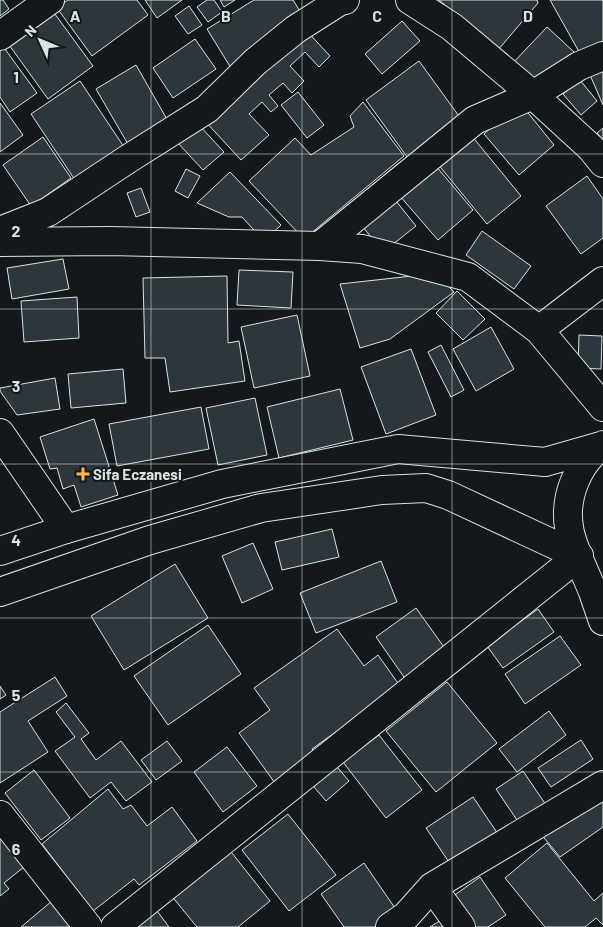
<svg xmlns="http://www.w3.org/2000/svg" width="603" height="927" viewBox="0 0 603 927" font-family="Barlow,sans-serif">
  <rect width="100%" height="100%" fill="#14181c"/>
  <path fill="#2c363c" stroke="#d8e6dc" d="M0,0H3L9,9L0,16Z
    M68,0H137L148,15L92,56L57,8Z
    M145,0H182L157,18Z
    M207,0H214L222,12L208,22L197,7Z
    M220,0H235L224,7Z
    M254,0H293L306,21L231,68L207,29Z
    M439,0H537L538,3L498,50Z
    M550,0H603V45L582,57Z
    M189,6L202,25L188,34L175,16Z
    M52,10L93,66L48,99L7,42Z
    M402,21L420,41L382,74L365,54Z
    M303,27L330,56L319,67L305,52L290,66L304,81L292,93L283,83L269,95L278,106L271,112L262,102L249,114L269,135L241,160L204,120Z
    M547,27L574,52L539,89L512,64Z
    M195,39L216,69L173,98L153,68Z
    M2,45L37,93L10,112L0,97V46Z
    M419,61L464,123L410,161L366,100Z
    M603,61V105L587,68Z
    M136,65L172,128L132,151L96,89Z
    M580,80L597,101L581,115L563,94Z
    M80,81L126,150L77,183L31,114Z
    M298,92L324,125L307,138L281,105Z
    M363,102L404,156L304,239L249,181L295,138L311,155L354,127L350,116Z
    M0,103L23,135L0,152Z
    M520,103L554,145L519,175L484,134Z
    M197,123L224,152L203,170L177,142Z
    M603,128V140L597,133Z
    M471,135L521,196L487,224L437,163Z
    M43,137L71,178L31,206L3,165Z
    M435,165L473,210L438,240L399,195Z
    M186,169L200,176L188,198L175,191Z
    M230,172L281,225L264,241L242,217H229L197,203Z
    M587,176L603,199V238L581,254L546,206Z
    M141,188L150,212L136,217L127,193Z
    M392,196L416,226L383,252L359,222Z
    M482,231L531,266L514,289L466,255Z
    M63,259L69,289L12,299L7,268Z
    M239,270L293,272L291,308L237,305Z
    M421,275L443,281L454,292L390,339L360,348L340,284Z
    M227,276L228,343L239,341L245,381L170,392L165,358H145L143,278Z
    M457,291L485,319L463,340L436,313Z
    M77,297L79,338L24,342L21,301Z
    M297,315L310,376L254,388L241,327Z
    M491,327L514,369L476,391L453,349Z
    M579,335L602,336L601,369L578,368Z
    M441,345L464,390L451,397L428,352Z
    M411,349L436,415L386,434L361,367Z
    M123,369L126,403L71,408L68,374Z
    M55,378L60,409L17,415L0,391V388Z
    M340,389L353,440L279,458L267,407Z
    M255,398L267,455L218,465L206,408Z
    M201,407L209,449L117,466L109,424Z
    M94,419L118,495L81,507L74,485L63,489L57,468L50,469L40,437Z
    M332,529L339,557L282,570L275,542Z
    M253,543L273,589L242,603L222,556Z
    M381,561L397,602L316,633L300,593Z
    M175,564L208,618L124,670L91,616Z
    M416,608L454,661L413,690L376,637Z
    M538,609L554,632L503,668L487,646Z
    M208,625L241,674L168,725L134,676Z
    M337,629L364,666L378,655L400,686L312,749L321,760L280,790L239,733L270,710L254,688Z
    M560,636L581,665L525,704L505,674Z
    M55,677L67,696L28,721L48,752L0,783V712Z
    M447,682L497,743L436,792L386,731Z
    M0,686L6,695L0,699Z
    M66,703L89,733L81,739L96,760L121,741L152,782L126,801L111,782L90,798L55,751L75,737L56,712Z
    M549,711L566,735L517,772L499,749Z
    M379,735L422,790L386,818L343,762Z
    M581,740L593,759L551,787L538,768Z
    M167,741L182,761L156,780L141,760Z
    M227,747L257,786L223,812L194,772Z
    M331,760L349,781L326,801L308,780Z
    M34,770L70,818L41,840L5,793Z
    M523,771L546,805L519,823L496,789Z
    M108,789L123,809L131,805L147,826L172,807L197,841L139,885L134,879L93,911L42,844Z
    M603,790V827L560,857L540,833Z
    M473,797L500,837L453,868L426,828Z
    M288,814L336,875L289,911L242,850Z
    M0,836L24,867L4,883L9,889L0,896Z
    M547,843L594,901L603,893V925L596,918L585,927H545L505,878Z
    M228,848L270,901L238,927H197L170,894Z
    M364,863L399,914L379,927H344L321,894Z
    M480,877L506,915L488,927H473L452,897Z
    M52,901L75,927H21Z
    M151,903L169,927H119Z
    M446,917L453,927H430Z"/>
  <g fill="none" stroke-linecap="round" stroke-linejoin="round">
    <g stroke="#d8e6dc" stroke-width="30">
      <path id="street" d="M0,36L50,0
        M0,231L48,212L128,159L207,109L255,62L296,29L340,1L345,0
        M0,242L110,241L320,246L362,249L468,277L539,330L603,407
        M320,246L475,120L533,95L579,66L603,56
        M539,330L603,281
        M0,433L66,529
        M432,887L461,927
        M115,927L579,556
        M390,927L406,916L432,887L603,785"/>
    </g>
    <g stroke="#d8e6dc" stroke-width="30">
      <path id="secondary" d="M410,0L452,27L533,95L591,148L603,163
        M603,445C578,462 564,497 569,527C571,545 586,574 593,592L603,593
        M0,551L66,529L222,484L398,449L545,462L601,446
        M0,592L150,540L261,508L382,490L426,488L448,495L579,556
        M593,592L603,621
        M0,815L88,927"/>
    </g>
    <use href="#street" stroke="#14181c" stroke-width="28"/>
    <use href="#secondary" stroke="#14181c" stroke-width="28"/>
  </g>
  <path fill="none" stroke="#d8e6dc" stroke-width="1" stroke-opacity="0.55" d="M151,0V927M302,0V927M452,0V927M0,154H603M0,309H603M0,464H603M0,618H603M0,772H603"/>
  <path fill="#ffb74d" stroke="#14181c" stroke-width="2" d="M80.5 466.5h5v5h5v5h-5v5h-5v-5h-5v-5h5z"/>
  <g text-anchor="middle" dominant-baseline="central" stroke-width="4" stroke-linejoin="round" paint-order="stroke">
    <g font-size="15" font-weight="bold" fill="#d8e6dc" stroke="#14181c" text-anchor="start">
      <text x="93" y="474">Sifa Eczanesi</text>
    </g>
  </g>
  <g font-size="16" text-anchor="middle" font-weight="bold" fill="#d8e6dc" stroke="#14181c" stroke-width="4" stroke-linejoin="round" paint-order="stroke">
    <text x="75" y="22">A</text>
    <text x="226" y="22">B</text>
    <text x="377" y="22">C</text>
    <text x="528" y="22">D</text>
    <text x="16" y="83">1</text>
    <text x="16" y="237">2</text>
    <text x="16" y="392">3</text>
    <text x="16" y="546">4</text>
    <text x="16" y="701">5</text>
    <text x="16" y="855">6</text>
  </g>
  <g transform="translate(40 40) rotate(314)" stroke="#14181c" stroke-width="4" paint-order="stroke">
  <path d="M0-4L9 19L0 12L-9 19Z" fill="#d8e6dc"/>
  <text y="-8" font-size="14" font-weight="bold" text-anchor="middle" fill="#d8e6dc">N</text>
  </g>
</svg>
